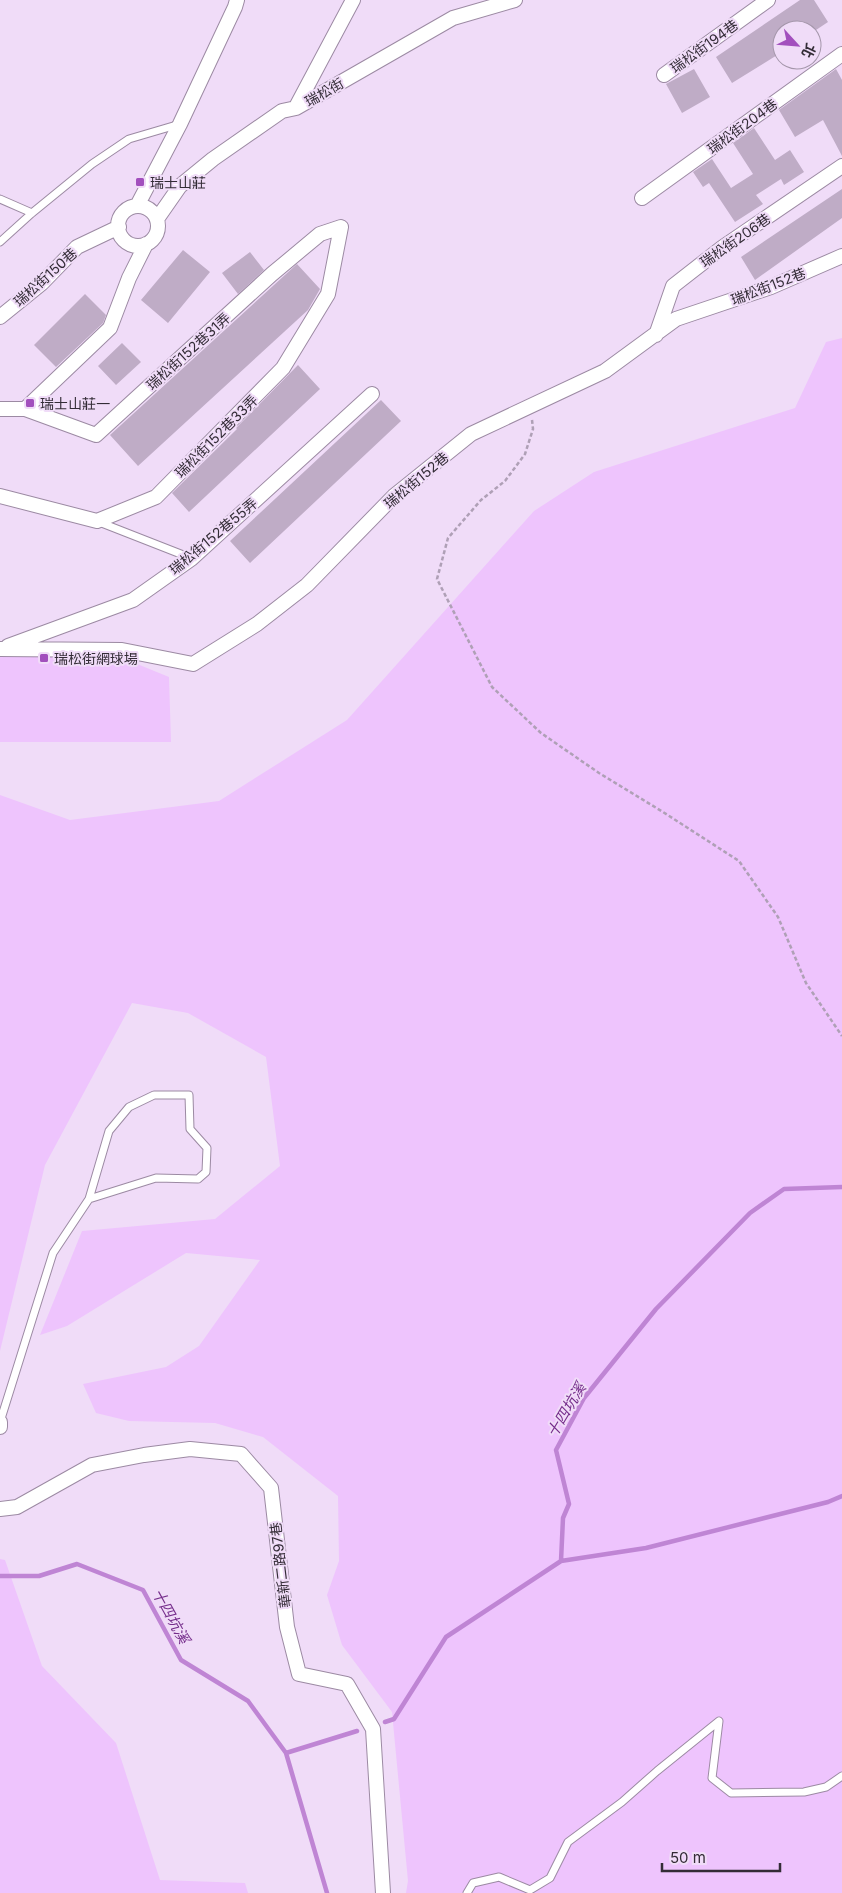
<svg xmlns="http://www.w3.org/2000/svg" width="842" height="1893" viewBox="0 0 842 1893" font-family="Inter,'Noto Sans TC',sans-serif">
  <rect width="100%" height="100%" fill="#f0dcf8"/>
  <path fill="#eec4fd" d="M842,338V1893H406L408,1881L392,1712L342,1645L327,1595L339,1561L338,1496L263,1437L215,1423L129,1421L96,1413L83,1384L166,1367L199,1346L260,1260L186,1253L67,1326L40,1335L82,1231L215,1219L280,1166L266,1057L188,1013L132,1003L45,1165L0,1351V795L70,820L219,801L347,720L534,511L594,472L795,408L826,342Z
    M0,657H120L169,677L171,742H0Z
    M0,1559L5,1560L42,1666L116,1743L160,1880L245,1883L248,1893H0Z"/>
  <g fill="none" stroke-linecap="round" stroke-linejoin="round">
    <path stroke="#bf85d4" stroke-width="4.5" d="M561,1561L563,1518L569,1504L556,1450L584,1398L656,1309L750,1213L784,1189L842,1187
      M0,1576H39L77,1564L143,1590L181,1660L248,1701L286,1753L327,1893
      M385,1722L394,1719L446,1637L561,1561L646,1548L828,1502L842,1496
      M286,1753L357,1731"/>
  </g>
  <path fill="#bfacc6" d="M800,0H814L828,22L816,30H782V52L732,83L716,57Z
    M694,69L710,97L682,113L666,84Z
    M836,69L842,80V156L823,120L795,137L779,110Z
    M754,128L775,160L790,150L804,172L784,185L781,179L756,195L763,204L735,222L709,183L703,187L693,172L712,159L731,188L753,174L733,143Z
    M842,189V218L755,280L741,257Z
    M183,250L210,272L168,323L141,300Z
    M250,252L264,270L238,294L222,273Z
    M297,264L320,289L308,310L138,466L110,435Z
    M85,294L106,315L103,323L56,367L34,345Z
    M122,343L141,362L116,385L98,366Z
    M298,365L320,389L189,512L172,493L237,429L236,428Z
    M381,400L401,421L250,563L230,541Z"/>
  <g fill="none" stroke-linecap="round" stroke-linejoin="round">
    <g stroke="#9c8aa3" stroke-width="9">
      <path id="service" d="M0,199L32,213
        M0,242L32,213L92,164L129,139L180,124
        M99,522L191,558
        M0,1422L53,1253L89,1199L109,1131L129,1107L154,1095H189L190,1129L207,1148L206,1172L198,1179L156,1178L89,1199
        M467,1893L473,1883L499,1877L530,1890L550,1878L568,1842L622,1802L657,1771L719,1721L712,1778L731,1793L804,1792L826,1787L842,1776"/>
    </g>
    <g stroke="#9c8aa3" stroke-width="16">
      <path id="minor" d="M664,75L768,0
        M296,107L353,0
        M642,198L842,54
        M137,206L180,124L235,7L237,0
        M118 226a20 20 0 1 1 40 0a20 20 0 1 1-40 0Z
        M157,219L180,186L213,159L282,111L296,108L453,18L515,0
        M0,317L42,283L77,247L119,227
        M656,335L673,286L723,247L842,166
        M0,409H25L110,328L129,278L146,244
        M0,496L97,521L156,497L283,368L328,294L341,227L320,234L272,274L96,435L25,409
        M8,646L133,600L191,559L372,394
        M0,649L122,650L193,664L257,624L307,585L394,496L471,434L605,371L676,319L771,287L842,256
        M0,1422V1427
        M0,1509L17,1507L92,1465L144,1455L190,1449L241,1454L271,1488L287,1627L299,1674L347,1684L373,1729L383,1893"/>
    </g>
    <path stroke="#afa0b6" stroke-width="2.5" stroke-dasharray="4 2.5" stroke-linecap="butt" d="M532,420L533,429L525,454L505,481L481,500L448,538L437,579L492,687L541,733L599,773L663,812L739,861L778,917L806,983L842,1036"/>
    <use href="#service" stroke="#fff" stroke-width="7"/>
    <use href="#minor" stroke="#fff" stroke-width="14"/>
  </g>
  <g fill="#a24fbd" stroke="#f0dcf8" stroke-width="2">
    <rect x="135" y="177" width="10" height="10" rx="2.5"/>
    <rect x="25" y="398" width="10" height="10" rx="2.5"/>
    <rect x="39" y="653" width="10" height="10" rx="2.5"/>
  </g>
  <g text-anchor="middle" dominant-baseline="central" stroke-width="4" stroke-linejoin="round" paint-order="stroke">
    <g font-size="14" fill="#332c36" stroke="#f0dcf8">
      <text transform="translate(704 46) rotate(-36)">瑞松街194巷</text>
      <text transform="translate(324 92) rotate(-30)">瑞松街</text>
      <text transform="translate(742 126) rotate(-36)">瑞松街204巷</text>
      <text transform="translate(735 240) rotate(-35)">瑞松街206巷</text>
      <text transform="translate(45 277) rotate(-42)">瑞松街150巷</text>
      <text transform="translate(768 286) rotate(-21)">瑞松街152巷</text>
      <text transform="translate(188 351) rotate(-42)">瑞松街152巷31弄</text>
      <text transform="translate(216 436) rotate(-45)">瑞松街152巷33弄</text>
      <text transform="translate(416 480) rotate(-40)">瑞松街152巷</text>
      <text transform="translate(213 536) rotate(-40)">瑞松街152巷55弄</text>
      <text transform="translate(280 1565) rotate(-97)">華新二路97巷</text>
    </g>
    <g font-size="14" fill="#332c36" stroke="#f0dcf8" text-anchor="start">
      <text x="150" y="182">瑞士山莊</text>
      <text x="40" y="403">瑞士山莊一</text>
      <text x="54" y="658">瑞松街網球場</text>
    </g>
    <g font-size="15" font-style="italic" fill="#752d8b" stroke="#f0dcf8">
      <text transform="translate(566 1410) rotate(-59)">十四坑溪</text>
      <text transform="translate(171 1616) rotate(61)">十四坑溪</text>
    </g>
  </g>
  <g transform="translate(797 45) rotate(116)"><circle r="24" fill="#f0dcf8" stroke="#a496aa"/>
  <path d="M0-4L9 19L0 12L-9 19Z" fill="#a24fbd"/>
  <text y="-8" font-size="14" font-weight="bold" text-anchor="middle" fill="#332c36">北</text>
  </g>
  <path d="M662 1863v8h118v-8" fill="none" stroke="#332c36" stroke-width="2.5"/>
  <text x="670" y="1863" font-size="15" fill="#332c36" stroke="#f0dcf8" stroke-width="4" paint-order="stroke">50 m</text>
</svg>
